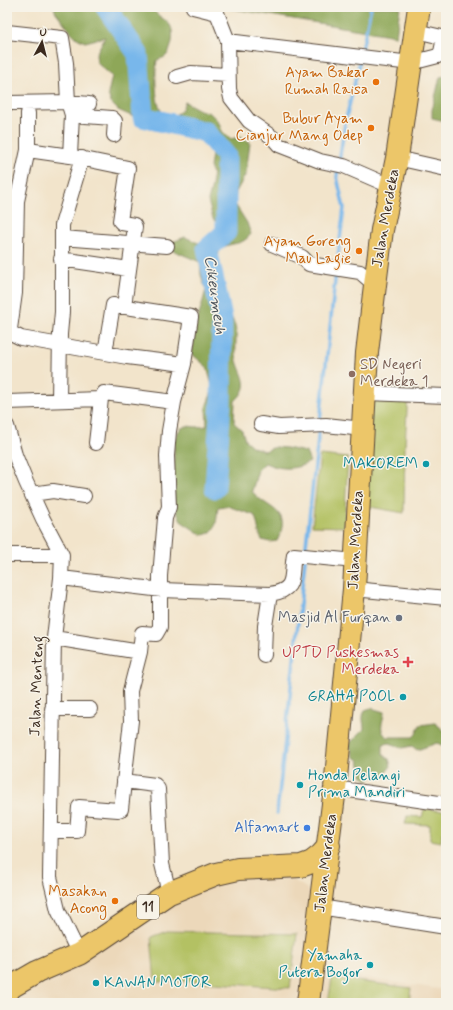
<svg xmlns="http://www.w3.org/2000/svg" width="453" height="1010" viewBox="0 0 453 1010" font-family="Mynerve,sans-serif">
  <rect width="100%" height="100%" fill="#f7f3e8"/>
  <filter id="ink" filterUnits="userSpaceOnUse"><feTurbulence type="fractalNoise" baseFrequency=".025" numOctaves="2"/><feDisplacementMap in="SourceGraphic" scale="8" xChannelSelector="R" yChannelSelector="G"/><feConvolveMatrix kernelMatrix="1 2 1 2 8 2 1 2 1" color-interpolation-filters="sRGB"/></filter>
  <filter id="wash" filterUnits="userSpaceOnUse"><feTurbulence type="fractalNoise" baseFrequency=".012" numOctaves="4" result="noise"/><feDisplacementMap in="SourceGraphic" scale="16" xChannelSelector="R" yChannelSelector="G"/><feGaussianBlur stdDeviation="0.9" result="paint"/><feColorMatrix in="noise" values="0 0 0 0 0 0 0 0 0 0 0 0 0 0 0 0 0 1.4 0 .05"/><feComposite in="paint" operator="in"/></filter>
  <g filter="url(#wash)">
    <rect width="100%" height="100%" fill="#f2e4cb"/>
    <path fill="#ecd8ba" d="M285,875L306,888L313,897L307,1003H17L27,986L202,881Z
      M326,972L446,990V1003H322Z"/>
    <path fill="#b3c163" stroke="#777640" d="M365,393L408,394L405,445L404,513L359,505Z
      M320,455L348,458L344,527L312,526Z
      M424,809L446,811V833H442L441,842L430,840V825L405,824L407,816L422,817Z
      M167,931L297,934L290,988L184,981L155,982L151,937Z
      M332,978L411,988L409,1003H328Z"/>
    <path fill="#8ea759" stroke="#64683c" d="M54,7H152C155,16 165,18 170,25C175,33 172,49 166,56C164,58 159,59 157,60C155,72 155,101 161,111C164,113 169,115 172,117L181,111L185,102L200,110L210,113L218,121L222,131L230,139L240,137L250,142L246,174L236,192L235,204L247,223L251,234C240,248 232,240 219,250C217,258 219,263 219,271C220,278 218,286 219,292C222,303 230,313 234,323C238,334 235,343 236,354C237,373 255,383 235,401L234,423L242,430L245,440L253,447L265,451L275,447L286,448L306,452L310,462C295,470 281,470 265,463L258,470L252,491C266,510 294,508 277,541L270,542L262,540C257,531 259,524 254,515L227,506L218,507C216,521 218,533 202,535L182,522L174,507V440L180,429L186,426L197,427L207,426L206,407L213,389L207,367L192,354L196,325L206,290L201,275L200,262L172,250L170,243L185,237L198,243L206,242L220,224L213,219L208,201L212,186L213,176L210,167L213,148L211,139L200,125L171,126L143,117L136,118L118,110L111,103L108,94L112,76L97,63L96,54L105,37L85,42L77,38L71,32L55,11Z
      M221,7H400L396,36Z
      M446,76V121H445L432,118V110L440,77Z
      M371,708L384,712C384,721 377,729 387,737H413L416,734L420,725L435,723L446,732V745L444,746L437,743L417,750L412,746L402,748L390,743L383,744V754L389,759L391,766L384,775L374,773L370,779L367,780L362,775L359,760L354,757L349,744L364,729C364,722 361,718 365,710Z"/>
    <g fill="none" stroke-linecap="round" stroke-linejoin="round">
      <path stroke="#78b7eb" stroke-width="3.5" d="M361,54L371,7
        M339,162L345,123L360,60
        M337,264L344,208L337,177L338,168
        M320,421L336,271
        M305,554L319,429
        M277,813L305,560"/>
      <path stroke="#78b7eb" stroke-width="21" d="M106,7L138,54L143,117L206,132L226,156V232L207,249L222,318L221,402L215,488"/>
    </g>
  </g>
  <g filter="url(#ink)">
    <g fill="none" stroke-linecap="round" stroke-linejoin="round">
      <g stroke="#564638" stroke-width="16">
        <path id="street" d="M193,7L217,13L228,41L229,89L231,98L249,121L272,137L279,145L320,161L344,166L390,186
          M416,31L446,38
          M7,32L62,38L66,63L68,102L72,115L70,156
          M228,41L411,63L438,56L441,52L444,38
          M177,77L191,73L228,75
          M7,103L68,102L89,104
          M28,113V150L17,201L15,293L10,329L11,333L21,338L127,357L184,364
          M72,115L112,118L115,121L114,135
          M28,150L70,156L128,168L120,221L122,223L134,225L135,227L124,306
          M397,158L446,169
          M62,238L167,246
          M272,244L302,257L309,264L360,272L375,285
          M61,259L129,269
          M365,393L446,396
          M59,400L60,334L62,312V225L82,158
          M7,402L101,399
          M261,424L279,427L326,425L363,429
          M7,426L15,455L26,482L43,519L62,555L61,578L54,638L50,877L58,910L79,954
          M96,443L101,399L104,393L174,402
          M32,494L53,491L84,496
          M7,555H62
          M61,578L162,590L270,594C298,590 290,575 294,555L355,561
          M354,589L446,598
          M54,638L140,652
          M264,655L265,626L270,594
          M52,709H90
          M124,781L155,785L158,789L162,864L169,893
          M335,788L446,804
          M51,831H77L79,807L118,810L121,809L131,721L130,691L140,652L142,633L156,634L160,627V576L165,518L169,507L167,456L169,431L174,402L184,364L191,317L113,305L105,353
          M320,907L446,927"/>
      </g>
      <g stroke="#564638" stroke-width="24">
        <path id="primary" d="M7,993L11,987L37,972L79,954L169,893L216,874L238,869L301,866L312,862L321,855L329,846
          M308,1003L335,788L354,589L367,353L375,285L382,230L397,158L419,7"/>
      </g>
      <use href="#street" stroke="#fff" stroke-width="14"/>
      <use href="#primary" stroke="#ecc669" stroke-width="22"/>
    </g>
  </g>
  <g fill="#e8710a" stroke="#f7f3e8" stroke-width="1.5">
    <circle cx="376" cy="82" r="4"/>
    <circle cx="371" cy="128" r="4"/>
    <circle cx="359" cy="251" r="4"/>
    <circle cx="115" cy="901" r="4"/>
  </g>
  <circle fill="#8d6e63" stroke="#f7f3e8" stroke-width="1.5" cx="352" cy="374" r="4"/>
  <g fill="#0f9aa8" stroke="#f7f3e8" stroke-width="1.5">
    <circle cx="426" cy="464" r="4"/>
    <circle cx="403" cy="697" r="4"/>
    <circle cx="300" cy="785" r="4"/>
    <circle cx="370" cy="965" r="4"/>
    <circle cx="96" cy="983" r="4"/>
  </g>
  <circle fill="#6b7280" stroke="#f7f3e8" stroke-width="1.5" cx="399" cy="618" r="4"/>
  <path fill="#e0444e" stroke="#f7f3e8" stroke-width="1.5" d="M406 656h4v4h4v4h-4v4h-4v-4h-4v-4h4z"/>
  <circle fill="#3f7fe0" stroke="#f7f3e8" stroke-width="1.5" cx="307" cy="828" r="4"/>
  <g text-anchor="middle" dominant-baseline="central" stroke-width="3" stroke-linejoin="round" paint-order="stroke">
    <rect fill="#f7f3e8" stroke="#73665b" stroke-width="1" x="137" y="895" width="22" height="24" rx="3"/>
    <g font-size="14" font-weight="bold" fill="#3b2a1e">
      <text x="148" y="907">11</text>
    </g>
    <g font-size="15" fill="#c56008" stroke="#f7f3e8" text-anchor="end">
      <text x="368" y="73">Ayam Bakar<tspan x="368" dy="17">Rumah Raisa</tspan></text>
      <text x="363" y="119">Bubur Ayam<tspan x="363" dy="17">Cianjur Mang Odep</tspan></text>
      <text x="351" y="242">Ayam Goreng<tspan x="351" dy="17">Mau Lagie</tspan></text>
      <text x="107" y="892">Masakan<tspan x="107" dy="17">Acong</tspan></text>
    </g>
    <g font-size="15" fill="#3b2a1e" stroke="#f7f3e8">
      <text transform="translate(386 218) rotate(-80)">Jalan Merdeka</text>
      <text transform="translate(356 540) rotate(-87)">Jalan Merdeka</text>
      <text transform="translate(37 686) rotate(-88)">Jalan Menteng</text>
      <text transform="translate(326 863) rotate(-83)">Jalan Merdeka</text>
    </g>
    <g font-size="15" fill="#785e54" stroke="#f7f3e8" text-anchor="start">
      <text x="360" y="365">SD Negeri<tspan x="360" dy="17">Merdeka 1</tspan></text>
    </g>
    <g font-size="15" fill="#0d838f" stroke="#f7f3e8" text-anchor="end">
      <text x="418" y="464">MAKOREM</text>
      <text x="395" y="697">GRAHA POOL</text>
      <text x="308" y="776" text-anchor="start">Honda Pelangi<tspan x="308" dy="17">Prima Mandiri</tspan></text>
      <text x="362" y="956">Yamaha<tspan x="362" dy="17">Putera Bogor</tspan></text>
      <text x="104" y="983" text-anchor="start">KAWAN MOTOR</text>
    </g>
    <g font-size="15" fill="#5b616d" stroke="#f7f3e8" text-anchor="end">
      <text x="391" y="618">Masjid Al Furqan</text>
    </g>
    <g font-size="15" fill="#be3a42" stroke="#f7f3e8" text-anchor="end">
      <text x="399" y="653">UPTD Puskesmas<tspan x="399" dy="17">Merdeka</tspan></text>
    </g>
    <g font-size="15" fill="#366cbe" stroke="#f7f3e8" text-anchor="end">
      <text x="299" y="828">Alfamart</text>
    </g>
    <g font-size="16" font-style="italic" fill="#4d545c" stroke="#f7f3e8">
      <text transform="translate(215 295) rotate(82)">Cikeumeuh</text>
    </g>
  </g>
  <rect width="453" height="1010" fill="none" stroke="#f7f3e8" stroke-width="24"/>
  <g transform="translate(42 42) rotate(7)" stroke="#f7f3e8" stroke-width="3" paint-order="stroke">
  <path d="M0-3L7 15L0 10L-7 15Z" fill="#3b2a1e"/>
  <text y="-6" font-size="11" font-weight="bold" text-anchor="middle" fill="#3b2a1e">U</text>
  </g>
</svg>
